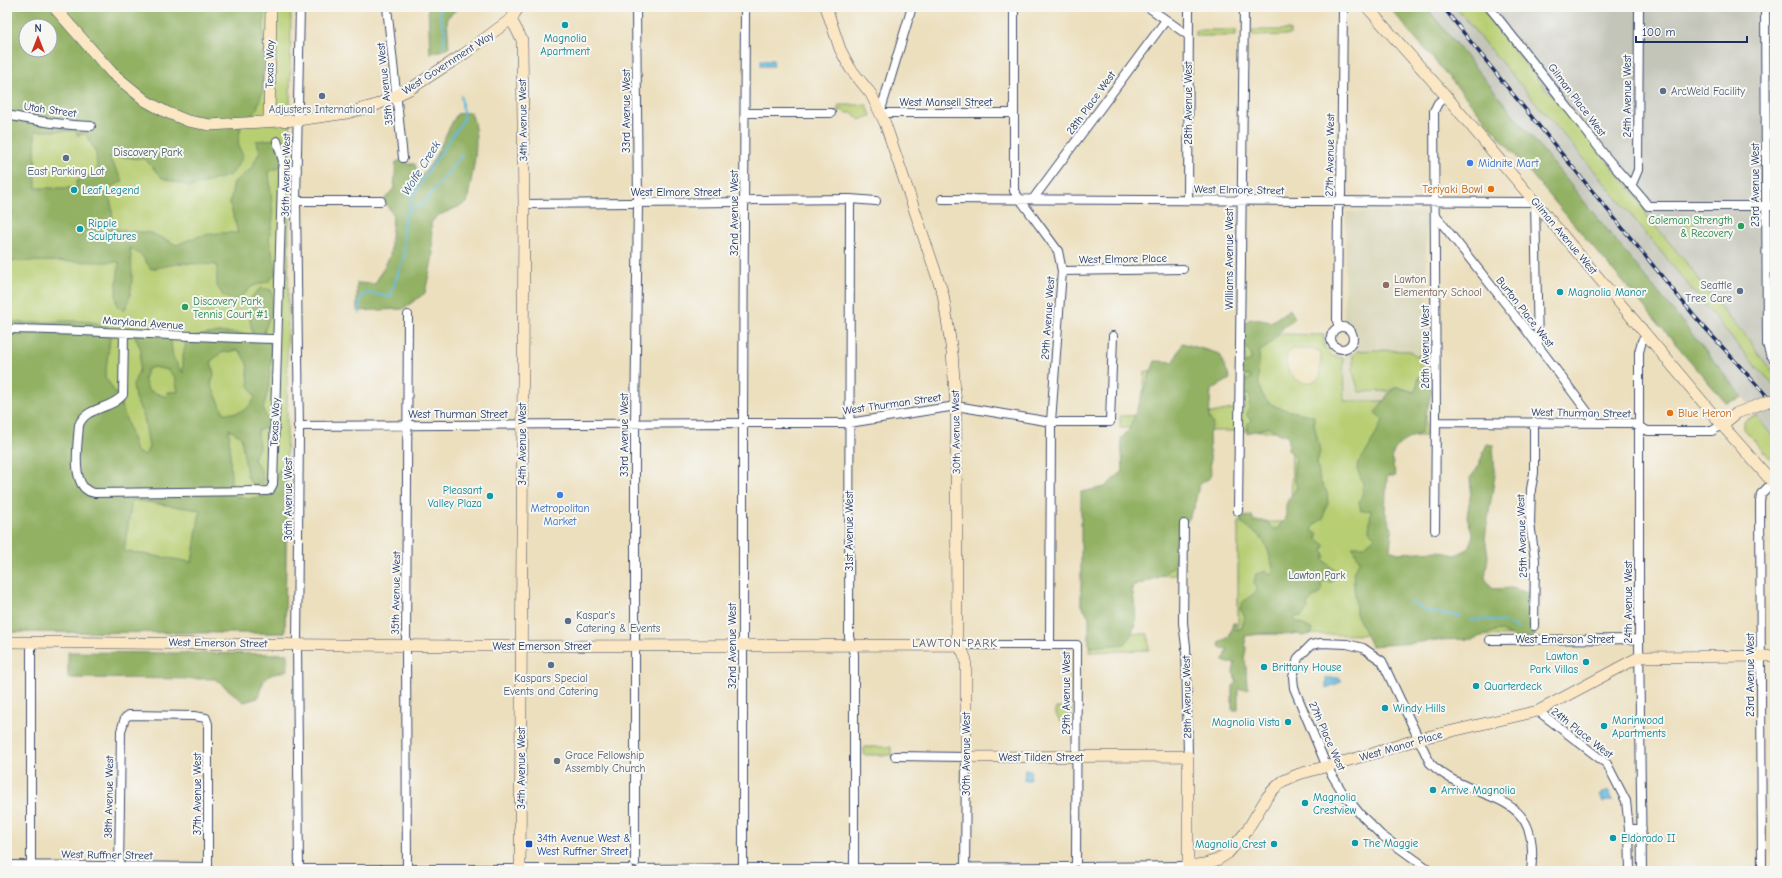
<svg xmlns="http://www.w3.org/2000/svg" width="1782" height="878" viewBox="0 0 1782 878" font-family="'Comic Neue',sans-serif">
  <rect width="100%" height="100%" fill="#f6f6f2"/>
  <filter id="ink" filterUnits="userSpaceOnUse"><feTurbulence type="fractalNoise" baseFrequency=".025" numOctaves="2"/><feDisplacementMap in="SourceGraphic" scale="8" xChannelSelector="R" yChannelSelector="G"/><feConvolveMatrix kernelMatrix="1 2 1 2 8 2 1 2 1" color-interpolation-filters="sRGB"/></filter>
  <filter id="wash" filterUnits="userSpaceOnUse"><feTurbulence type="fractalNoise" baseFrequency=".012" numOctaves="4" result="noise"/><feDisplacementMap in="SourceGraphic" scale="16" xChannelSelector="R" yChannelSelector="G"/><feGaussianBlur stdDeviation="0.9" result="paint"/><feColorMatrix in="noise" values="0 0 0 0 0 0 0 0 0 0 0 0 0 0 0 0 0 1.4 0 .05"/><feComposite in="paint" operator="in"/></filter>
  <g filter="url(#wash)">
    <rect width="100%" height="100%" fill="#ecdfbd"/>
    <path fill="#d8d5b7" d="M1346,212L1426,213L1427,401H1343V358L1356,349V332L1344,322Z"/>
    <path fill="#c4c5b9" d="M1426,7H1775V440L1743,397Z"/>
    <path fill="#b8ce72" stroke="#6a7e68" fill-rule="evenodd" d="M7,7H291L285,633L7,632ZM26,26H50V50H26Z
      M1456,7H1480C1532,74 1589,139 1644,205L1647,216L1690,267L1722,310L1747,337L1759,355L1775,374V386L1749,359L1598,175L1482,40Z
      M1196,30H1236V36H1196Z
      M1252,30H1290V35L1252,36Z
      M839,105H867L871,116L859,120L853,113H847L841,110L837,112Z
      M1686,220H1695L1694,235L1686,234Z
      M1245,333L1324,335V346L1332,356L1343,358L1344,401H1427L1426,436H1376V564L1523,636L1238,634V522H1291L1292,431H1206L1176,514L1177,575L1127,577L1129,633L1148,634L1149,650L1090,652L1091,575L1130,473L1132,428H1120V416L1141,415L1145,372L1200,371L1206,414L1232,409L1244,408Z
      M1374,350L1410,351L1415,355H1423L1422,378L1418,377L1417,388L1414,392L1397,387L1389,391L1359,392L1353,372V355L1357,351Z
      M1756,415L1775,440V464L1744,429V421Z
      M1056,708H1067V723L1061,722L1056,715Z
      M1069,708H1072V727H1069Z
      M864,747H891V755H864Z"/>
    <path fill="#92b164" stroke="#567061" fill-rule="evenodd" d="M7,7H264L262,93L256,111L241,125L238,143L243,157L231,175L191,187L162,178L145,159C134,159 118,155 109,158L123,181L108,189L112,208L113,229L151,233L177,245C199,234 214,232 238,233L230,204L234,182L251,169L260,151L256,141L276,139L290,142L279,168L269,171L273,218L269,240L277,272L269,281L253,286L237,300L224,297L217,286V265L182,263L151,269L142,256L130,248C132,270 135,291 124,311L117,306L116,293L119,262L7,261ZM26,26H50V50H26ZM35,131H77V135L86,134L96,153L97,172L77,181L76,188H36Z
      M428,7H459L447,18L449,48L430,54Z
      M1389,7H1426L1743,397L1726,403Z
      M471,112C482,143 472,172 467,203L437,216L431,223L433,256L425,293L403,309L357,311V283L375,284L390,256L393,215L384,200L394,188L396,162L405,159L407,164H415L419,178C438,160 443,136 457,114Z
      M261,288L271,290L274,304L264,332L272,346L269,386L263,409L271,427L258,430L259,448L253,458L261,470L264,483L252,485L247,475L241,437L229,429L231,481L235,496L248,499L272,495L279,470H287L285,633L7,632V322C40,325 74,316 106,325L110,338L105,377C121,398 129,426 136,452L145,455L149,447L144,417L135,398L133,385L139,371L141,350L134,334H170L173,358L183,373V355L187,339C211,331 228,332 253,335L250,321L252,296ZM239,350L247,363L249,385L255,398C246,412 240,414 224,413L211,385L214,374L211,361L221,353ZM153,367L168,370L175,378L178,392H167L166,397L148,390L144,379L147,370ZM132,500L200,510L192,562L124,551Z
      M1290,309L1295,318L1284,327L1268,346L1260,351C1254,407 1265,405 1314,416V423L1320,451L1317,462L1320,481L1327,492L1328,504L1325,508L1324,518L1314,525L1312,531L1318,534L1317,539L1325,545L1323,551L1326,557L1323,558C1327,565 1333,569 1341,572L1340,574L1332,582L1324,581L1321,584L1322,589L1320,594L1313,598L1307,605L1308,609L1302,616L1295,617L1294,620L1313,630L1311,634L1302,636L1296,633C1286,637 1281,633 1271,633C1262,633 1254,635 1245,636L1246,650L1244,658C1248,667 1245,679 1248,689H1238V710H1232V687L1237,682L1233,672L1235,663H1228L1223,661L1228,649L1224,650L1219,646L1220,642L1229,637L1233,623H1236V630L1242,628L1245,616L1240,609L1242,603L1257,591L1254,582L1256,574L1267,571L1270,574L1274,571C1270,559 1268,542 1257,534C1248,527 1244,528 1239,517L1252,516L1254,521H1267L1272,528L1277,529L1287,516C1282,500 1292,499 1297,486C1292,480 1294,466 1296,458L1288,450L1289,441L1287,434H1280L1269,427L1247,433L1248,423L1251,421L1247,415L1251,396L1242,394L1243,382L1251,378V376L1241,375L1243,364L1251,360V354L1244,344L1243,325L1250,318L1271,322Z
      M1182,343L1220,354L1230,379L1211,390L1209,417L1213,425L1209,434L1211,477L1199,485L1194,508L1181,530L1176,557L1173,567L1159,577L1132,587C1135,612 1141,622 1125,644L1089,647V617L1081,604V492L1105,487L1123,471L1121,438L1129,430L1155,361L1174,362Z
      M1418,377L1424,378L1432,391L1421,433C1398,443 1386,448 1396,476H1387L1385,511L1392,530L1390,550L1398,553L1439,551L1456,555L1468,549L1473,535L1467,517L1471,491L1470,478L1477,469L1487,444L1493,445L1495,475L1485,538L1488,556L1485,578L1493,589L1512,588L1528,593V623L1536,636L1516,638L1498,630L1473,639L1436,640L1413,643L1371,646L1356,613L1353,572L1360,561L1352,546H1365L1375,537L1369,531L1371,510L1361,511L1359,502L1363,492V483L1357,469L1358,462C1368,454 1375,433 1383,421L1375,412C1384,404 1386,392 1397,387L1414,392L1417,388Z
      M68,652L288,654V670C265,677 265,673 258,698L244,702L215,679L68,678Z"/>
    <path fill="#eeda9e" stroke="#84847e" d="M1292,349L1318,350L1321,353L1320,378C1295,395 1276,360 1292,349Z"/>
    <path fill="#61b9de" stroke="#3e749e" d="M761,60H773L774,66H761Z
      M1326,678H1339L1341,679V682L1326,688Z
      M1025,770H1031L1030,780H1024Z
      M1608,790L1613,800L1603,802L1600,795Z"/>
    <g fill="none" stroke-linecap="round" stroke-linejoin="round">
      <path stroke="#61b9de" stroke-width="2" d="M443,7L439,12L445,31L443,46
        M410,209L422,205L462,155
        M360,314L359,305L362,295L368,293L390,297L404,256L403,228L404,218L410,209V201L428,171L464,119L461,96
        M1410,601L1429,612L1460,616
        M1471,620C1488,619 1503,619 1518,629"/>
    </g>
  </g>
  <g filter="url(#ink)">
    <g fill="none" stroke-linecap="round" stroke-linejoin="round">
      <g stroke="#3a496c" stroke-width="10">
        <path id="street" d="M387,7L403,158
          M912,7L880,113H1013
          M1014,7V191L1058,251L1062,271L1051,422L1050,645
          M1148,7L1189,36
          M1489,7C1528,55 1565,104 1603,153C1617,171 1634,187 1648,206H1775
          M1765,7L1767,344L1770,354L1775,360
          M745,113H831
          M7,115C34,121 63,125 91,126
          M277,141L283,161L282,170
          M1632,184L1638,170L1639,7
          M850,199L849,637L854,654V863
          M942,199L1535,202L1538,346
          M1033,199L1166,20
          M1188,200L1189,7
          M296,201H381
          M524,204L736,202L753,200L850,199L876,201
          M1436,216L1524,327L1595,422
          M1062,271L1183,269
          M1339,327L1337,321L1338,209L1341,195L1343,7
          M1331 338a11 11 0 1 1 22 0a11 11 0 1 1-22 0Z
          M7,329C97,330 187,337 277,339
          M124,333L123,395C111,410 86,406 79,425C78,444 69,490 95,493L267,491L270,490L273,484L282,181V170H297
          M743,419L745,7
          M1436,422L1631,423L1648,431H1712L1722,425
          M748,423H849L956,406L1051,422H1110L1113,336
          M298,426L738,423
          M743,428V863
          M1238,511L1244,7
          M1184,524L1183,623L1186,646L1188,756
          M1435,530L1436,415L1434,111L1438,103L1446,96
          M1534,626L1535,560L1530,523L1531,489L1534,473V422
          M1490,640L1639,639
          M31,642V871
          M957,645H1077L1076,862
          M1538,711L1607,764L1626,801L1629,829H1642
          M895,756L966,757L965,871
          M1629,829L1630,871
          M635,863V424L638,203L636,7
          M7,865L208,867
          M1082,867L1188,866
          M749,868H848
          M859,868L1071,867
          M299,869H629
          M641,869L738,868
          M119,871L121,731L125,718L129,715L194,716L206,718L208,724V871
          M299,871L297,644L299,433L296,201L300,7
          M407,871L406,646L408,315
          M1431,871L1381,835L1360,814L1343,793L1327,767L1294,688L1293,677L1298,658L1311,645L1321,643L1347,644L1363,648L1382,661L1430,763C1475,807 1542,785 1531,871
          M1642,871L1639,639V352L1642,341L1648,336
          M1762,871L1760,502L1761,494L1772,483"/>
      </g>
      <g stroke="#3a496c" stroke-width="12">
        <path id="secondary" d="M54,7L112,73L146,101L166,112L188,121L210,125L298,120L347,113L376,105L410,89L464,54L511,19L519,7
          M826,7L840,49L850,68L871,94L885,123L943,294L952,352L956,406L957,645L963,652L966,660V757L1188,756V871
          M1367,7L1446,96L1722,425L1775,485
          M511,19L522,40L524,209L520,871
          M269,121L271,7
          M1722,425L1737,413L1766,402
          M7,642L462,646L957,645
          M1188,866L1204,864L1217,860L1228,853L1246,832L1267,797L1274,789L1283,781L1299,774L1375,753L1418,739L1538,711L1639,657L1775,656"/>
      </g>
      <use href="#street" stroke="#fff" stroke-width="8"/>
      <use href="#secondary" stroke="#fbe7c3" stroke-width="11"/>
      <g stroke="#1b2f5e" stroke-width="3.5">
        <path id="rail" d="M1443,7L1503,82L1696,318L1775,405"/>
      </g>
      <use href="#rail" stroke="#f6f6f2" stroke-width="2" stroke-dasharray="6" stroke-linecap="butt"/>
      <g stroke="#3a496c" stroke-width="12" stroke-linecap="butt">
        <path id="secondary-bridge" d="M1766,402L1775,399"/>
      </g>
      <use href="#secondary-bridge" stroke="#fbe7c3" stroke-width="11"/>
    </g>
  </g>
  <g fill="#0f9aa8" stroke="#f6f6f2" stroke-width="1.5">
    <circle cx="565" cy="25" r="4"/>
    <circle cx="74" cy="190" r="4"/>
    <circle cx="80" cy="229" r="4"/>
    <circle cx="1560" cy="292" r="4"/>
    <circle cx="490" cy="496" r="4"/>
    <circle cx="1586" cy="662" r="4"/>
    <circle cx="1264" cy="667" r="4"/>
    <circle cx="1476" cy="686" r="4"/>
    <circle cx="1385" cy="708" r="4"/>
    <circle cx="1288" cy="722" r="4"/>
    <circle cx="1604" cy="726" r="4"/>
    <circle cx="1433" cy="790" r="4"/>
    <circle cx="1305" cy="803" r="4"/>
    <circle cx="1613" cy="838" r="4"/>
    <circle cx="1355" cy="843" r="4"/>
    <circle cx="1274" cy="844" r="4"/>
  </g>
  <g fill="#5c6f8a" stroke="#f6f6f2" stroke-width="1.5">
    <circle cx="1663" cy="91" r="4"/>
    <circle cx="322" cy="96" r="4"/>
    <circle cx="66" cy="158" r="4"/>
    <circle cx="1740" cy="291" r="4"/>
    <circle cx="568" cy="621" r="4"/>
    <circle cx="551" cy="665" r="4"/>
  </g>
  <g fill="#3f7fe0" stroke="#f6f6f2" stroke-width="1.5">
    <circle cx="1470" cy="163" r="4"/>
    <circle cx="560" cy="495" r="4"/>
  </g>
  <g fill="#e8710a" stroke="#f6f6f2" stroke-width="1.5">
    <circle cx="1491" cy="189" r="4"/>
    <circle cx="1670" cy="413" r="4"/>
  </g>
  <g fill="#2e9e5b" stroke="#f6f6f2" stroke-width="1.5">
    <circle cx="1741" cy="226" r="4"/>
    <circle cx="185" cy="307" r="4"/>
  </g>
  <circle fill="#8d6e63" stroke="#f6f6f2" stroke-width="1.5" cx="1386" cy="285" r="4"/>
  <circle fill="#6b7280" stroke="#f6f6f2" stroke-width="1.5" cx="557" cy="761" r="4"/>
  <rect fill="#1a4fb4" stroke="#f6f6f2" stroke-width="1.5" x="525" y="840" width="8" height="8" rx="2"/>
  <g text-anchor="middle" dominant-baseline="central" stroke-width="4" stroke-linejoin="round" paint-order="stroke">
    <g font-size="11" fill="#0d838f" stroke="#f6f6f2" text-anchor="start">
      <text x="565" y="38" text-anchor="middle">Magnolia<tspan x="565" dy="13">Apartment</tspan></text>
      <text x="82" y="190">Leaf Legend</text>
      <text x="88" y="223">Ripple<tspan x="88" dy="13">Sculptures</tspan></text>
      <text x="1568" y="292">Magnolia Manor</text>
      <text x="482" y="490" text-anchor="end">Pleasant<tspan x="482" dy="13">Valley Plaza</tspan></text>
      <text x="1578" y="656" text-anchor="end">Lawton<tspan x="1578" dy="13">Park Villas</tspan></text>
      <text x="1272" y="667">Brittany House</text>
      <text x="1484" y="686">Quarterdeck</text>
      <text x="1393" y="708">Windy Hills</text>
      <text x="1612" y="720">Marinwood<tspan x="1612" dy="13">Apartments</tspan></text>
      <text x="1280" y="722" text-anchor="end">Magnolia Vista</text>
      <text x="1441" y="790">Arrive Magnolia</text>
      <text x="1313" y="797">Magnolia<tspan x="1313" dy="13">Crestview</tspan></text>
      <text x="1621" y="838">Eldorado II</text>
      <text x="1363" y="843">The Maggie</text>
      <text x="1266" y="844" text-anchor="end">Magnolia Crest</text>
    </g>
    <g font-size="11" fill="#1b2f5e" stroke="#f6f6f2">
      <text transform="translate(448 63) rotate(-33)">West Government Way</text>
      <text transform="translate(270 64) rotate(-89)">Texas Way</text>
      <text transform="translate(385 84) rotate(-96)">35th Avenue West</text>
      <text transform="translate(1627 96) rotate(-90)">24th Avenue West</text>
      <text transform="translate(1577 100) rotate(53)">Gilman Place West</text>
      <text x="946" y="102">West Mansell Street</text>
      <text transform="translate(1091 103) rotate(-54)">28th Place West</text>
      <text transform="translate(1188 103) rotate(-90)">28th Avenue West</text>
      <text transform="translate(50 110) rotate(8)">Utah Street</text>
      <text transform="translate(626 111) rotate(-90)">33rd Avenue West</text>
      <text transform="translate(523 120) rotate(-91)">34th Avenue West</text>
      <text transform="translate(1330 155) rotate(-89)">27th Avenue West</text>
      <text transform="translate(286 175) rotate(-89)">36th Avenue West</text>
      <text transform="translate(1755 185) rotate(-90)">23rd Avenue West</text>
      <text transform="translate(1239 190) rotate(1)">West Elmore Street</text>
      <text x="676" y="192">West Elmore Street</text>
      <text transform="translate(734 213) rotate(-90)">32nd Avenue West</text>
      <text transform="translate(1564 236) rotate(50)">Gilman Avenue West</text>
      <text transform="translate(1123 259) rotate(-1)">West Elmore Place</text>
      <text transform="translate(1229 259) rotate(-90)">Williams Avenue West</text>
      <text transform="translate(1525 312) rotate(52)">Burton Place West</text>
      <text transform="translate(1048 318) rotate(-86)">29th Avenue West</text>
      <text transform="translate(143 323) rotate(4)">Maryland Avenue</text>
      <text transform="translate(1425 347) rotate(-90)">26th Avenue West</text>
      <text transform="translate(892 404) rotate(-8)">West Thurman Street</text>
      <text transform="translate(1581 413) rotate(1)">West Thurman Street</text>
      <text x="458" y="414">West Thurman Street</text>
      <text transform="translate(275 422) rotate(-88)">Texas Way</text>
      <text transform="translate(956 432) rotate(-91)">30th Avenue West</text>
      <text transform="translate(624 435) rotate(-90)">33rd Avenue West</text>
      <text transform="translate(522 444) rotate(-90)">34th Avenue West</text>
      <text transform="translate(288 499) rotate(-90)">36th Avenue West</text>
      <text transform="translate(849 531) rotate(-90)">31st Avenue West</text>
      <text transform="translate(1522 536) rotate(-92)">25th Avenue West</text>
      <text transform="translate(396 593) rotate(-89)">35th Avenue West</text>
      <text transform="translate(1628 602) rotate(-90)">24th Avenue West</text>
      <text x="1565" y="639">West Emerson Street</text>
      <text transform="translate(218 643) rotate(1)">West Emerson Street</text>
      <text x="542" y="646">West Emerson Street</text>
      <text transform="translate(732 646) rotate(-90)">32nd Avenue West</text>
      <text transform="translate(1750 675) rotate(-90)">23rd Avenue West</text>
      <text transform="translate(1066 693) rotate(-90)">29th Avenue West</text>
      <text transform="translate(1187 697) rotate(-91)">28th Avenue West</text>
      <text transform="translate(1582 733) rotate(38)">24th Place West</text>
      <text transform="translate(1327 736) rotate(66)">27th Place West</text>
      <text transform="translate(1401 746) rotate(-16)">West Manor Place</text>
      <text transform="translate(966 754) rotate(-90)">30th Avenue West</text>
      <text x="1041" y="757">West Tilden Street</text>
      <text transform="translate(521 768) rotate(-90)">34th Avenue West</text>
      <text transform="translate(197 794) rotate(-90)">37th Avenue West</text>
      <text transform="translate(109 797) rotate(-89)">38th Avenue West</text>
      <text transform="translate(107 855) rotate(1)">West Ruffner Street</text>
    </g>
    <g font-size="11" fill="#4e5e75" stroke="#f6f6f2">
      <text x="1671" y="91" text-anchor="start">ArcWeld Facility</text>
      <text x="322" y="109">Adjusters International</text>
      <text x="66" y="171">East Parking Lot</text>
      <text x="1732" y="285" text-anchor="end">Seattle<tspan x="1732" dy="13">Tree Care</tspan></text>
      <text x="576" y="615" text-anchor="start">Kaspar's<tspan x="576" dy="13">Catering &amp; Events</tspan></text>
      <text x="551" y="678">Kaspars Special<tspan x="551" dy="13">Events and Catering</tspan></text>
    </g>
    <g font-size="11" fill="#425763" stroke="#f6f6f2">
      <text x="148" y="152">Discovery Park</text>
      <text x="1317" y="575">Lawton Park</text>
    </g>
    <g font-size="11" fill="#366cbe" stroke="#f6f6f2" text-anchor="start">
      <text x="1478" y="163">Midnite Mart</text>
      <text x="560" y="508" text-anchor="middle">Metropolitan<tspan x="560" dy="13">Market</tspan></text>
    </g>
    <g font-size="11" fill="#c56008" stroke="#f6f6f2" text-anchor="end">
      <text x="1483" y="189">Teriyaki Bowl</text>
      <text x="1678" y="413" text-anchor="start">Blue Heron</text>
    </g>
    <g font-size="11" fill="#27864d" stroke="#f6f6f2" text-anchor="end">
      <text x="1733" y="220">Coleman Strength<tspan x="1733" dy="13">&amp; Recovery</tspan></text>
      <text x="193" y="301" text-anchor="start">Discovery Park<tspan x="193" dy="13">Tennis Court #1</tspan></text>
    </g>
    <g font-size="11" fill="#785e54" stroke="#f6f6f2" text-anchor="start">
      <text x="1394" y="279">Lawton<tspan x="1394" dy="13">Elementary School</tspan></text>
    </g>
    <g font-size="11" fill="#5b616d" stroke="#f6f6f2" text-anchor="start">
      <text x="565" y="755">Grace Fellowship<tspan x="565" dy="13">Assembly Church</tspan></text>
    </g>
    <g font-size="11" fill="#164399" stroke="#f6f6f2" text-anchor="start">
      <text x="537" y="838">34th Avenue West &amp;<tspan x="537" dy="13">West Ruffner Street</tspan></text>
    </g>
    <g font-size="12" font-style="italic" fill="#305884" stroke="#f6f6f2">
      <text transform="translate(421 168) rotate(-58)">Wolfe Creek</text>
    </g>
    <g font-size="12" letter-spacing="1" fill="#5e5d6b" stroke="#f6f6f2">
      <text x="955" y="643">LAWTON PARK</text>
    </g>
  </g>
  <rect width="1782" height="878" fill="none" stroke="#f6f6f2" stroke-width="24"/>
  <g transform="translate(38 38)"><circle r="19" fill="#f6f6f2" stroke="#9ea6b7"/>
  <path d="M0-3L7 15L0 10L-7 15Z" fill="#c8321e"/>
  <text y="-6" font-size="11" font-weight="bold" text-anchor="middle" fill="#1b2f5e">N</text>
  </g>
  <path d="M1636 36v6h111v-6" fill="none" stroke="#1b2f5e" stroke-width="2"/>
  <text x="1642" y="36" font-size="12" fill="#1b2f5e" stroke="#f6f6f2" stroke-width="3" paint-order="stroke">100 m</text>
</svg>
